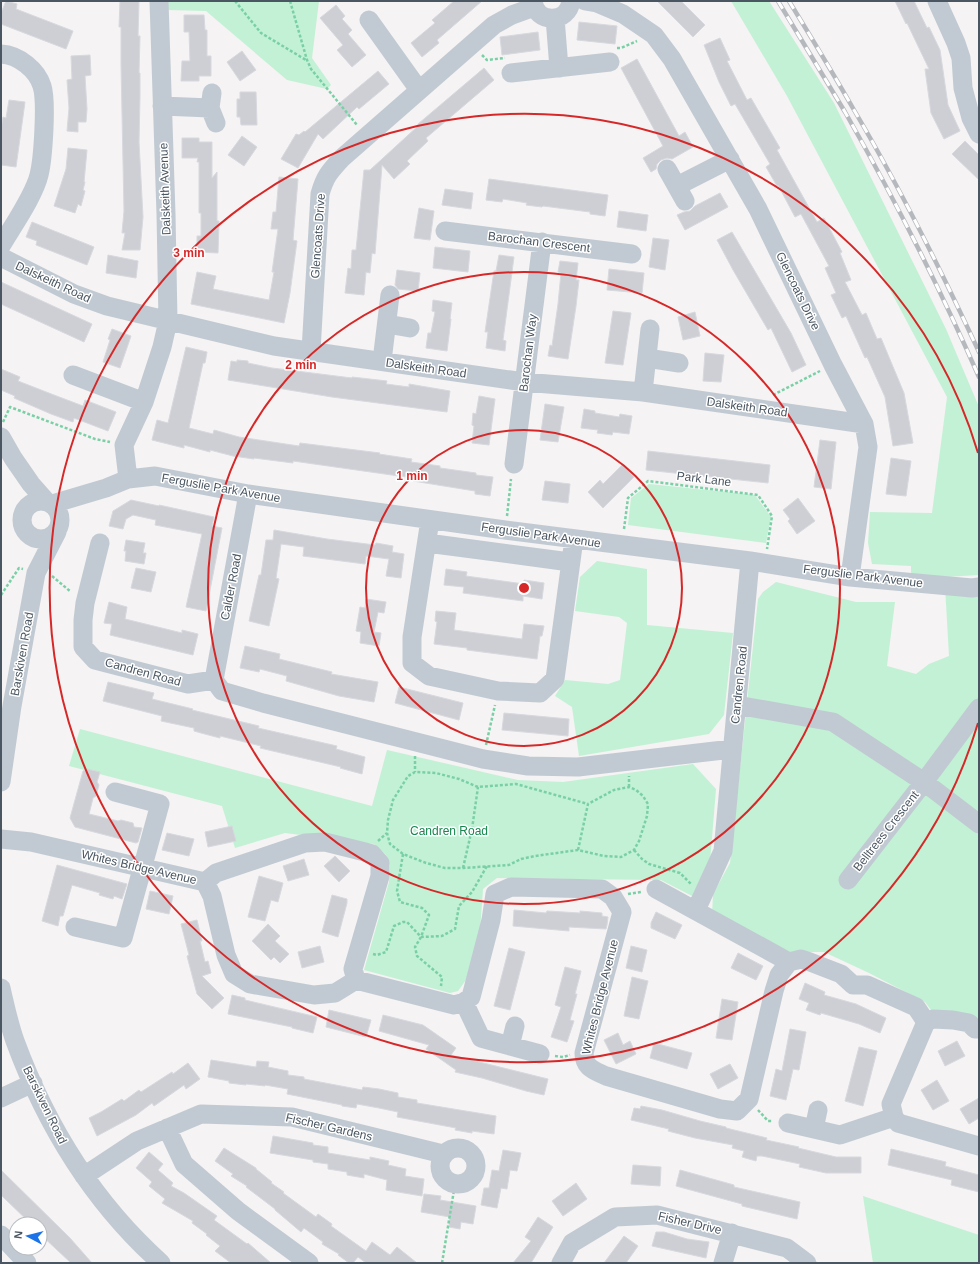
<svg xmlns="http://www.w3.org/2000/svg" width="980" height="1264" viewBox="0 0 980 1264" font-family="Arial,sans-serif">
  <rect width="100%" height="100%" fill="#f5f3f3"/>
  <path fill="#c3f1d5" d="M168,1H319L312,58L331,85L327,89L287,80L206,11L168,10Z
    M731,1H769L834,103L946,329L979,407V575L911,579V566L872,564L868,543L870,512L932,513L947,397L787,96Z
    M649,484L755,495L771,517L766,543L628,525L631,498Z
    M597,561L647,569V625L733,633L724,715L709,734L579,756L572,707L555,696L565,680L608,684L620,680L627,623L619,617L575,611L580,577Z
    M776,582L856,602H895L887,666L916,674L929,664L949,656L945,586L979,587V1019L931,1010L925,1002L869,973L824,952H790L712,915L713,894L730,863L758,599L763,592Z
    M80,729L372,806L387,750L518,780L563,782L693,764L716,789L710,862L696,898L661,880L497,878L483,889L480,931L466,980L458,991L450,993L364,970L389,882L390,866L386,855L374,844L285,833L235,848L222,806L69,766Z
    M863,1196L979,1235V1263H873Z"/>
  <path fill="#cdcfd5" stroke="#d7d9de" d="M6,1L17,4L16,9L73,31L66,49L1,24V13Z
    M120,1H139L138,36H140L139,73H140V96L139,142L143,217L140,250H122L125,233H122L124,211L121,64V27H119Z
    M454,1H482L437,40L439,43L422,57L411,43L435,23L432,20Z
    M657,1H681L705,25L693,37Z
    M895,1H914L927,28L929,27L940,50L948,105L960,131L944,139L931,113L925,69H929L907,23L906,24Z
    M336,5L345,16L342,19L352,30L348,34L366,55L352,67L337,50L343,45L320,18Z
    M184,15H204L205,30H207V56H211V76H199V81H181L182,61H190L189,32H184Z
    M579,22L617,26L615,44L577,40Z
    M538,32L540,50L502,55L500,37Z
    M720,38L730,60L727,61L747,100L751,98L780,148L777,150L817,222L824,218L842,252L840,253L851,280L845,282L862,315L866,313L877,339L881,338L904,393L913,443L893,446L885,397L867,357L865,358L846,316L842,318L831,295L836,293L825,268L829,266L801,214L795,217L778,185L777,186L766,167L770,164L735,104L731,106L719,82L704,45Z
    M242,51L256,70L240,81L227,62Z
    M90,55L91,75L85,76L87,109L86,122H78V132L67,131L69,108L67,80L72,79L71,56Z
    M637,59L679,136L685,132L693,147L672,159L667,158L661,160L657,164L656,169L651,172L643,158L663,146L621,68Z
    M484,68L494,80L426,138L428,141L407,161L410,164L394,179L382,165L375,254L372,253L370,273L366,272L364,295L345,293L348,268L351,269L352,250H356L364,170H370L418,126V124Z
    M378,71L389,84L359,109L357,107L323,139L318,134L298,168L281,159L296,134L299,135L304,131L305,132Z
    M240,92H256L257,125H241L240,117H237V99H240Z
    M9,100L25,102L16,167L1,165V129L3,117L6,118Z
    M242,136L257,147L244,166L228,155Z
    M182,138H199V142H212V178L217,172V221H219L218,253L197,252V236H201V213H199V162H197L198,158H182Z
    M965,141L979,155V180L952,154Z
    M68,148L87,150L84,182H85L83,190L85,191L81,206L78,204L75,213L54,206L66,169Z
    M279,177L298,179L293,240L297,241L290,293L284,323L191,304L197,272L216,276L213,289L269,300L274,272H272L278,229H271L273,212H276Z
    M489,179L608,195L605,216L590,214V212L543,206L542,207L526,205L527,203L503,199L502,202L486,200Z
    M445,189L473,193L471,209L442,205Z
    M720,193L728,207L685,230L677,215L684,212L690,211L695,206Z
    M419,208L434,211L430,240L414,238Z
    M619,211L648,215L646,231L617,227Z
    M32,222L94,247L87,265L36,245L37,241L26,237Z
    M732,232L791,333L806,365L792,372L771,328L768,330L733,270L717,240Z
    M653,238L669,240L665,270L649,267Z
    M435,247L470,251L468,272L433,268Z
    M108,255L138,261L136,278L106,273Z
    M499,255L514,257L503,340L506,341L505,351L486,348L488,332H485L494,271H496Z
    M560,261L578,263L576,280H579L576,306L568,359L548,356L550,345L552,346L558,304L561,273L558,272Z
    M609,269L644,273L642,293L607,290Z
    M397,270L420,273L418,291L398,289L395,285Z
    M1,282L92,324L84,342L1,304Z
    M433,300L452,303L450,319H451L447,351L426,348L428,333H431L435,312L432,311Z
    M613,311L631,313L623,365L605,363Z
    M695,312L700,336L683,340L678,317Z
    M112,329L131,336L120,368L103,362L110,340L108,339Z
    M186,347L207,352L205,363H203L189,428L213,434L214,430L239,437L299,446L300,443L380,453L379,454L412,459L411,462L440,466V468L476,473V475L493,477L490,496L475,494V491L413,481V478L293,461V463L254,458V459L233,456L210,450V452L184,445V448L152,440L157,420L168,423Z
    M705,353L724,355L721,382L703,381Z
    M237,360L248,361V363L272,368L352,378V377L387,381L386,384L409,387V384L450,391L447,412L332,397L228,380L231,361L237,362Z
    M1,369L20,377L18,381L54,395L83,406L85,400L116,412L108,431L74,418L73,422L51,414L14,398L15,396L1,390Z
    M479,396L495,399L489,445L472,443L474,426L472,425L473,413L476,414Z
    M545,404L564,407L558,442L540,440Z
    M584,409L595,411V413L619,417L620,414L632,416L629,434L613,432L612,435L597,433L598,430L581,428Z
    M820,440L836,442L831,489L814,487Z
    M648,451L770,465L768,483L646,470Z
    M891,458L911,461L906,496L886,494Z
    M622,465L634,477L603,508L588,492L600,480L603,484Z
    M545,481L570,484L568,503L542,500Z
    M798,498L815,521L797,534L788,521L790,519L783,510Z
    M131,500L159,506V505L214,517L212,526L222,528L206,611L186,607L202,534L155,525L156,520L133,515L126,519L123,529L109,526L113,511Z
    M274,530L327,539L375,545L376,543L393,546L392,552L404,554L401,578L386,576L389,559L366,556L365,564L303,556L304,547L281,544L276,578L279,579L269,626L249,621L259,575H261L266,540H273Z
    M126,540L145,543L143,553H146L144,564L125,561L126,551H124Z
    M136,568L156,572L151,592L131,588Z
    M446,569L467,572L466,576L524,584V580L544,583L542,599L523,596V601L463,593L464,587L444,585Z
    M366,599L386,602L384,613L378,612L374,632L381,633L379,646L360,643L361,632L356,631L360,607L365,608Z
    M109,602L127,607L125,619L182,633V630L198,634L193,655L110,635L112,624L104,623Z
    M436,611L456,613L454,630L522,639L524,624L544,626L542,636H540L537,659L467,650V648L434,644L437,622L435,621Z
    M245,646L280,654L279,659L332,672L331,674L378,682L374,702L339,696L286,681L287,676L260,669L259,672L240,668Z
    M108,682L154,693L152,699L193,709L192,710L259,726L258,728L337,746L336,749L365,757L362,774L340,768L341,767L260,748L261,746L220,736V738L201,733L194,731V728L161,721L162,716L103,701Z
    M399,687L463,703L459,720L395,703Z
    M504,713L569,719L568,736L502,730Z
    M87,769L100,772L97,782L99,785L96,796L93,798L89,814L118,821L121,820L133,823L134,827L142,828L138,842L136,843L75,827L70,818L83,771Z
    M232,826L236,841L208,847L205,832Z
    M167,833L194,839L189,856L162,850Z
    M335,856L350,871L339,882L324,866Z
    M304,859L309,875L288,881L283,866Z
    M57,865L127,884L122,899L114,896L113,899L99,895L100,893L72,885L63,916H60L58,926L42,921Z
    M259,876L283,883L278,902L271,900L265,921L248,917Z
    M150,891L173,896L169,914L146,909Z
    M332,895L347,899V903L338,937L322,932Z
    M514,910L546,913L547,911L580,913V911L602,913V916L608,917L607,925L606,929L569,927V931L513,926Z
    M656,912L682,925L675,939L651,928V923Z
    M197,920L202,941H200L205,962L208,961L211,973L202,976L224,998L212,1009L197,994L187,956L189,955L181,924Z
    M268,924L280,936L275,941L289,954L280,963L274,957L271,960L252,941Z
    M320,946L324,962L302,968L298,952Z
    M631,946L647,950L642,972L626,968Z
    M509,948L525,952L510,1010L494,1006Z
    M738,953L763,966L756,980L731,968Z
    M565,967L581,971L575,994H577L570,1020L574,1021L567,1042L551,1037L561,1007L555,1005Z
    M632,977L648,981L639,1019L624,1016Z
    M805,983L825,992L824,995L856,1004L886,1018L880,1033L859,1024L821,1013L820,1015L806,1010L809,1003L799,999Z
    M232,995L245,998V1000L317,1017L313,1033L292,1028V1027L228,1014Z
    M722,999L738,1002L732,1040L716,1038Z
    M329,1010L371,1020L366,1037L326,1027Z
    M383,1015L423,1025L456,1048L451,1055L548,1079L544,1095L526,1091L482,1078L455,1072L456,1070L426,1049L429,1045L379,1031Z
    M790,1029L806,1032L799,1070L793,1069L786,1100L770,1096L776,1069L782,1071Z
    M618,1033L623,1045L630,1041L636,1054L616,1064L604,1040Z
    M957,1041L965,1056L945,1066L938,1051Z
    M654,1043L692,1053L687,1069L650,1058Z
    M859,1047L877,1051L863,1106L845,1101Z
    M211,1060L256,1067L257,1061L269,1062L268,1067L288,1071V1075L304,1077V1079L362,1090L363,1087L379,1089L398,1093V1097L417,1100V1103L496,1116L494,1134L472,1131V1133L455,1130L456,1128L397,1117L398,1112L379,1108L357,1104L356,1108L342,1106V1105L287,1094L288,1089L265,1085V1086L246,1084V1085L229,1083V1081L208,1077Z
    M188,1063L200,1079L186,1089L184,1085L154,1106L152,1103L136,1115L97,1136L89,1118L101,1112L122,1099L124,1101L139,1090L141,1092L172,1072L173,1074Z
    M730,1064L738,1078L718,1089L710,1074Z
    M937,1080L949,1101L933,1110L921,1090Z
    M979,1098V1118L969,1124L960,1109Z
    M641,1106L662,1110L700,1121L726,1127V1128L767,1138L766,1140L799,1147L798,1148L836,1157H861V1173H826L799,1167L800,1164L762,1156H757L756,1161L742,1157L744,1151L732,1148L733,1145L695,1138L668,1131L669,1129L631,1120L634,1108L640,1109Z
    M273,1136L313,1143V1145L328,1147V1153L370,1160V1157L389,1161L388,1165L406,1169L405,1176L424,1179L422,1196L386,1190L387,1180L364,1174V1178L347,1175V1172L328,1169V1164L313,1162V1160L270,1153Z
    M224,1148L256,1168V1169L272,1182L271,1183L284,1192L283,1193L316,1217L318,1214L332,1224L331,1226L366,1251L372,1242L390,1255L397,1247L417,1263H366L358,1257L353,1263H349L338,1255L339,1254L322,1244L323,1242L304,1228L301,1232L275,1210V1209L246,1187L247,1186L231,1176L233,1174L215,1161Z
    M891,1149L946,1162L945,1166L979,1175V1192L951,1185L952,1180L888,1165Z
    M503,1150L521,1153L517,1171L510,1170L507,1189L501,1188L497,1208L481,1205L484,1188H489L492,1170L499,1171Z
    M149,1152L163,1164L158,1170L173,1183L171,1186L184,1193L217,1216L214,1220L247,1244L248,1243L271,1263H231L215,1251L220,1246L206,1235L207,1234L192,1223L193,1221L162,1203L165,1199L149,1186L152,1182L136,1168Z
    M633,1165L661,1167L660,1186L631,1184Z
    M1,1170L70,1238L92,1263H71L40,1234V1224H31L1,1195Z
    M680,1170L734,1185V1187L800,1202L797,1219L742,1206V1204L676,1186Z
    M576,1183L587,1199L563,1216L552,1201Z
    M424,1194L441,1196L440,1200L476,1206L473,1224L461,1222L460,1229L449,1227L450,1217L421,1212Z
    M538,1217L553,1227L531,1263H513L531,1241L525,1237Z
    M656,1232H664L687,1239L709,1242L706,1258L652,1246Z
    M624,1236L638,1246L626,1263H604Z"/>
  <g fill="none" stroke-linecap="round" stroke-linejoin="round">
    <path stroke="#7ad0a6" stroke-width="2.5" stroke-dasharray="3 2" stroke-linecap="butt" d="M235,1L261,33L306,60
      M290,1L307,60L311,69L357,125
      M617,48H621L637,41
      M482,55L487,60L505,58
      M773,395L820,371
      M3,422L10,407L95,439L110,442
      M507,516L511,479
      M624,529L628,498L648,481L758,495L772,516L767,549
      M52,576L71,592
      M1,595L19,568L23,569
      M486,745L495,705
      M415,756V772
      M629,787V776
      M378,841L387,833
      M578,850L588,804L614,790L629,787L636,790L643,796L648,804L647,816L639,841L634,850L621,857L604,856L578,850L535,856L521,859L509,865L463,868H445L426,863L403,854L390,844L387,833L388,820L393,800L408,776L415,772L436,773L459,779L478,787L516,784L588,804
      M634,850L642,859L649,864L680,873L692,885
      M403,854L397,891L400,902L422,908L429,915L421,937L415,947L417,956L442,977L441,986
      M463,868L472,829L478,787
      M628,894L641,892
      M373,954L377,955L386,952L394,926L403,922H407L421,937L442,936L455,929L459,906L472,892L487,866
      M555,1056L563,1057L570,1055
      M758,1110L768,1121H772
      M442,1263L455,1184"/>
    <path stroke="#c1cad2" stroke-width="19" d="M533,1C536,24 568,24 571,1
      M585,1L597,3L623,14L654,35L672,59L758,209L833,365L864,424L868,447L850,577
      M937,1L956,43L961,58L963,88L971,118L979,134
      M555,18L559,68
      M369,20L419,90
      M1,54C19,55 37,70 42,86C47,102 43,159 39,175C34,196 12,227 1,246
      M511,73L610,62
      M212,93L210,108L216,123
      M162,106L210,108
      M667,169L685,201
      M677,186L730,159
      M445,231L632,254
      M1,257L74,294L107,306L274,346L524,382L643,392L864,424
      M387,324L410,328
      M311,351L320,194C325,176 330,171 342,158L494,25L512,15L534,7
      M647,358L679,363
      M382,361L390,295
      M73,375L144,402
      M643,392L650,329
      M1,437L13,458L31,484L46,501
      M514,464L542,242
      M128,479L124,445L144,402L162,347L168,321L166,214L159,1
      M22 520a19 19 0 1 1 38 0a19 19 0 1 1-38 0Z
      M52,504L106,488L128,479L155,476L248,494L505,530L750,561L850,577L972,588L979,587
      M430,520L412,637V663L429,676L498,691L540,693L555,679L574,539
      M100,543L85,603L83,620V647L95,660L188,684L214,680L222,691L263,703L483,759L528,766L578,767L732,749
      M427,543L570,562
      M214,680L248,494
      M737,705L833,722L924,782L979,824
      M1,782L12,706L36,573L57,532
      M1,839L31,842L205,882L212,896L226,955L234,974L250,984L314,995L335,993L356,980L454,1005L464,1002L471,997L491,920L495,894L511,887L602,889L613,897L622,912L584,1053C584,1068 594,1070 606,1076L720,1109L737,1111L749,1099L774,991L779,975L789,962L801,959L810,962L841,974L853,985H867L916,1007L926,1022
      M848,880L924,782L979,708
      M205,882L216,873L305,843L325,842L365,852L372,854L380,863V876L353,969L356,980
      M656,889L789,962
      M696,910L723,851L750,561
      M75,927L123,938L160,804L115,792
      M1,988C5,1006 9,1024 15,1041C46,1125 94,1203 161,1263
      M464,1002L481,1038L540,1054
      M979,1029H975L969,1023L953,1020L933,1019L926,1022L891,1104L894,1117L898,1123L979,1146
      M510,1046L515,1026
      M1,1098L33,1083
      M788,1123L840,1135L894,1117
      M167,1128L184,1164L238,1211L309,1263
      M814,1129L818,1110
      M440 1166a18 18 0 1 1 36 0a18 18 0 1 1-36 0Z
      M84,1176L137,1141L201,1114L292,1117L443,1154
      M1,1235L27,1263
      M561,1263L572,1243L615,1217L657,1215L787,1248L807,1263
      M723,1263L732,1233"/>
    <g stroke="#b5b8bd" stroke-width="4.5">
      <path id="rail" d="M778,1C800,38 823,75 845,112C894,198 939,286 979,377
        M789,1C811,37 833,73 854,110C900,188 941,270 979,352"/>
    </g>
    <use href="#rail" stroke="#fff" stroke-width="3" stroke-dasharray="9" stroke-linecap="butt"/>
  </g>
  <g fill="none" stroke="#d62828" stroke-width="2">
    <circle cx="524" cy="588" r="158"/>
    <circle cx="524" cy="588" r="316"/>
    <path d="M978 723A474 474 0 1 1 978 453"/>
  </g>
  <g text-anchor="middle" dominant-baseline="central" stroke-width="3" stroke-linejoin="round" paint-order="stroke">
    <g font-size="12" fill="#4a5661" stroke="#fff">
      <text transform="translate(165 189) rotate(-92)">Dalskeith Avenue</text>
      <text transform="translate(318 236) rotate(-86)">Glencoats Drive</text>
      <text transform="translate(539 242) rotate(7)">Barochan Crescent</text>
      <text transform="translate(53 282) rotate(25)">Dalskeith Road</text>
      <text transform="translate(798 291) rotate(64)">Glencoats Drive</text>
      <text transform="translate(528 353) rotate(-83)">Barochan Way</text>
      <text transform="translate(426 368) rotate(8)">Dalskeith Road</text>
      <text transform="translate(747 407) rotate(8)">Dalskeith Road</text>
      <text transform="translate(704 479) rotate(7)">Park Lane</text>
      <text transform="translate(221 488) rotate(10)">Ferguslie Park Avenue</text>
      <text transform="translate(541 535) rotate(8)">Ferguslie Park Avenue</text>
      <text transform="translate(863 576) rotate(7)">Ferguslie Park Avenue</text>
      <text transform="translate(231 587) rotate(-79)">Calder Road</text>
      <text transform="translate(22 654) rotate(-80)">Barskiven Road</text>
      <text transform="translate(143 672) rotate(15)">Candren Road</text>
      <text transform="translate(739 685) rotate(-84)">Candren Road</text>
      <text transform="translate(886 831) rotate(-52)">Belltrees Crescent</text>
      <text transform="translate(139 867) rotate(13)">Whites Bridge Avenue</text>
      <text transform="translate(600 997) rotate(-76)">Whites Bridge Avenue</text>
      <text transform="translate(45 1105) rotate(64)">Barskiven Road</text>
      <text transform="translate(329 1127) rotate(13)">Fischer Gardens</text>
      <text transform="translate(690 1223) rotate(13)">Fisher Drive</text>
    </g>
    <g font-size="12" fill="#17864f" stroke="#fff">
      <text x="449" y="831">Candren Road</text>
    </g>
  </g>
  <circle cx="524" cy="588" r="6" fill="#d62828" stroke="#fff" stroke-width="2"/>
  <g font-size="12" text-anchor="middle" font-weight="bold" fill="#d62828" stroke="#fff" stroke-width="3" stroke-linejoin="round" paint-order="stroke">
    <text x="189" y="257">3 min</text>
    <text x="301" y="369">2 min</text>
    <text x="412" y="480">1 min</text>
  </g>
  <rect width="980" height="1264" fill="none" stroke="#4a5661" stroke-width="4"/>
  <g transform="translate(28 1236) rotate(277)"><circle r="19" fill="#ffffff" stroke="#b7bbc0"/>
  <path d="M0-3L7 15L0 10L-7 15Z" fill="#1a73e8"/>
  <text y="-6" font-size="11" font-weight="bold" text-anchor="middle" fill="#4a5661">N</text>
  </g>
</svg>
